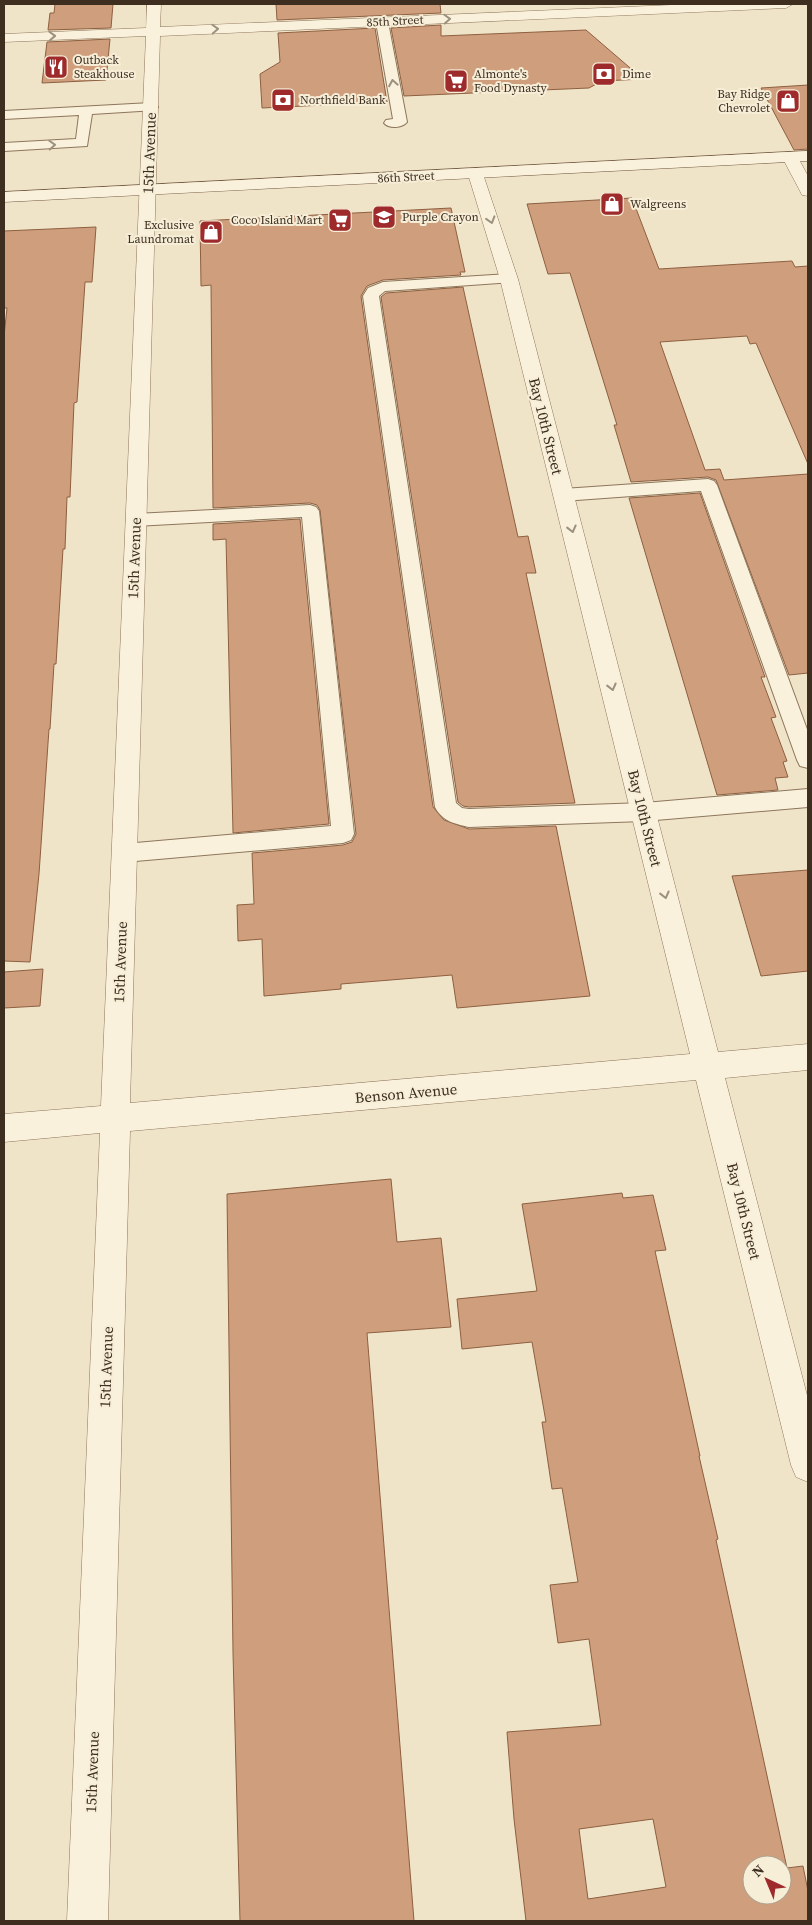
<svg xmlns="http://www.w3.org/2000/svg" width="812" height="1925" viewBox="0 0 812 1925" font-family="'Source Serif 4',serif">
  <rect width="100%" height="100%" fill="#f0e4c8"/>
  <path fill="#cf9f7d" stroke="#8d5f41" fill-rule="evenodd" d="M55,4H113L111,28L48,30L50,13H54Z
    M276,4H440L441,13L277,20Z
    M441,25V36L586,30L643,79L602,81L589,88L404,96L391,28Z
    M375,28L387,102L262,108L260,74L280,62L278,33Z
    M110,39L106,80L42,83L47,42Z
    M808,85V149L794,150L761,88Z
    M632,198L659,269L792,261L795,267L808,266V464L756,343L750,344L747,336L660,342L705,470L720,469L724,480L808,474V673L789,675L716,480L708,477L631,482L614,425H617L570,273L548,274L527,204Z
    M451,208L465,272H460L461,275L383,280L367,286L361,296L433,807L444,820L469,829L556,826L590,996L457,1008L452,975L341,984V989L264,996L262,939L238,941L237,905L254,904L252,853L343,845L352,842L356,834L320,510L317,505L310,503L213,508L211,285L201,286L200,221Z
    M96,227L92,282H85L77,402L74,403L70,497H67L65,549H63L56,664H54L50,729H49L39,874L30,962L4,961V336L7,308H4V231Z
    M463,287L518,537L528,536L536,573H526L575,803L469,807L463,806L458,802L381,297L386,293Z
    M700,493L765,677H761L776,717L771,718L787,761L783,762L788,777L775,778L778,790L717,795L629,498Z
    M300,519L329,824L233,833L226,539L213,540V524Z
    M808,870V971L761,976L732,876Z
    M43,969L40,1006L4,1008V972Z
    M391,1179L397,1242L441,1238L451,1327L367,1333L414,1921H240L233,1653L227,1194Z
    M622,1193L623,1198L653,1195L666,1250L655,1251L700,1456H699L718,1539L716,1540L787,1868L803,1866L808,1891V1921H526L514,1819L507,1732L601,1725L589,1639L558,1643L550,1585L578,1582L562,1488L552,1489L542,1422H546L532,1342L462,1349L457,1299L537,1291L522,1204ZM653,1819L666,1887L588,1899L579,1829ZM752,1865H782V1895H752Z"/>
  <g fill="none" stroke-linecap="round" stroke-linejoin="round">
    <g stroke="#8d765c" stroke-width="2">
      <path id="lane" d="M382,18L388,22L407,122C402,128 389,129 384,123L386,120L393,119L376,22Z
        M151,103L156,104L158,107L156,110L92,114L87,146L4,151V143L76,139L79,115L4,119V111Z
        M509,274L514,276L517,279L514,282L385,291L379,296L456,803L462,808L469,809L644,803L808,789V807L644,821L469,827C455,824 442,821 435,807L363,296L368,288L383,282Z
        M708,479L714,481L717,485L808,732V768L800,766L797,760L701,491L563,501L557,499L554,495L557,491L563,489Z
        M310,505L316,507L319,511L354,834L351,840L343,843L124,862L116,859L113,853L116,847L124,844L331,826L302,517L135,526L129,524L126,520L129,516L135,514Z"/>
    </g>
    <g stroke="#8d765c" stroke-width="1">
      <path id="street" d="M147,4H161L160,27L695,4H793L786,8L160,36L130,1103L690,1054L500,279L468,174L470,171H482L518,279L718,1052L808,1044V1070L725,1078L808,1399V1482L796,1477L791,1465L696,1080L130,1131L108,1921H67L100,1133L4,1142V1114L101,1106L146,36L4,42V34L146,28Z
        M790,152L796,154L808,176V196L802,195L800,191L782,157L784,154Z"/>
    </g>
    <g stroke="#6f573f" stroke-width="1">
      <path id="secondary" d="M808,151V161L4,202V192Z"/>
    </g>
    <use href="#lane" fill="#faf1dc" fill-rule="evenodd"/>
    <use href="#street" fill="#faf1dc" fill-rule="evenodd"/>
    <use href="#secondary" fill="#faf1dc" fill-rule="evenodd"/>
  </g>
  <defs><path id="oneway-chevron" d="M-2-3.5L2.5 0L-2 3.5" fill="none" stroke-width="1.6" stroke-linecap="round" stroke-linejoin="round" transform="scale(1.25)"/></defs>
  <g stroke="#9c907e">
    <use href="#oneway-chevron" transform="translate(447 19) rotate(-3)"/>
    <use href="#oneway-chevron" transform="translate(215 29) rotate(-3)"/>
    <use href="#oneway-chevron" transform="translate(52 36) rotate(-2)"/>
    <use href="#oneway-chevron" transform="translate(393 83) rotate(-100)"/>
    <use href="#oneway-chevron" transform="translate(52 145) rotate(-3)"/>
    <use href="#oneway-chevron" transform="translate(491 220) rotate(73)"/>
    <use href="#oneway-chevron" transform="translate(572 529) rotate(76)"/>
    <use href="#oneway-chevron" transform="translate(612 687) rotate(76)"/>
    <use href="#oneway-chevron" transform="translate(665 895) rotate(76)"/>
  </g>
  <defs>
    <g id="restaurant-square" transform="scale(1.25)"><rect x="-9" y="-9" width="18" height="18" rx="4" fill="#9e2a2b" stroke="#f7eed8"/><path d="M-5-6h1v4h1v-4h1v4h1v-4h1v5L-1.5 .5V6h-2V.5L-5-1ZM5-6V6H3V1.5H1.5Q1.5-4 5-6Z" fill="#fff"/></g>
    <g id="bank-square" transform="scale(1.25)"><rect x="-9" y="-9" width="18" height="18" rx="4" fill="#9e2a2b" stroke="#f7eed8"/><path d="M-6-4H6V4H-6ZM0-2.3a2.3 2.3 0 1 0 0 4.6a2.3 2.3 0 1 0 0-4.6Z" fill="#fff"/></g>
    <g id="supermarket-square" transform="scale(1.25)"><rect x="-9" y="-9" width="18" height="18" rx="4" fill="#9e2a2b" stroke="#f7eed8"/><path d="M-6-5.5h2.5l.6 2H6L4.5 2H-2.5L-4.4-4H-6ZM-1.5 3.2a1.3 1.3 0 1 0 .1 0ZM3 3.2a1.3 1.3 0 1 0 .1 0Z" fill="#fff"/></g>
    <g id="shop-square" transform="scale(1.25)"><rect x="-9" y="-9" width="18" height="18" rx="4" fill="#9e2a2b" stroke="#f7eed8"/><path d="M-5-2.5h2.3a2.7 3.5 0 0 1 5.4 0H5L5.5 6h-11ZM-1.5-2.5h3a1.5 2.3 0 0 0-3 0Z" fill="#fff"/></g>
    <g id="school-square" transform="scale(1.25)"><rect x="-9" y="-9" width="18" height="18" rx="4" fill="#9e2a2b" stroke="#f7eed8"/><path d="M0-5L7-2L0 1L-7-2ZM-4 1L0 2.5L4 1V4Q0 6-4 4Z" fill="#fff"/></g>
  </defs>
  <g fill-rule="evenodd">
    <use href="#restaurant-square" x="56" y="67"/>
    <use href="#bank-square" x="604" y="74"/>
    <use href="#supermarket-square" x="456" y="81"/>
    <use href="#bank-square" x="283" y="100"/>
    <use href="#shop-square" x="788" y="101"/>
    <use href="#shop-square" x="612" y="204"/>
    <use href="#school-square" x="384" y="217"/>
    <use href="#supermarket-square" x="340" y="220"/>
    <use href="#shop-square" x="211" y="232"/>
  </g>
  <g text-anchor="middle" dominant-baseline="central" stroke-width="4" stroke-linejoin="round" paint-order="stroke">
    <g font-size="12" fill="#3d2e20" stroke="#f7eed8">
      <text transform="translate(395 21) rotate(-3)">85th Street</text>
      <text transform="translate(406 177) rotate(-3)">86th Street</text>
    </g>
    <g font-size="12" fill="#3d2e20" stroke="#f7eed8" text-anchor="start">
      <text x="74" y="60">Outback<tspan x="74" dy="14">Steakhouse</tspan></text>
      <text x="474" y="74">Almonte's<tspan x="474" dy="14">Food Dynasty</tspan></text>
      <text x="622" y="74">Dime</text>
      <text x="770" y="94" text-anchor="end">Bay Ridge<tspan x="770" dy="14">Chevrolet</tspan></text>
      <text x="300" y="100">Northfield Bank</text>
      <text x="630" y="204">Walgreens</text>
      <text x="402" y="217">Purple Crayon</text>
      <text x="322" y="220" text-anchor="end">Coco Island Mart</text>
      <text x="194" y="225" text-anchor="end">Exclusive<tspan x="194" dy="14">Laundromat</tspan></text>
    </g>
    <g font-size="15" fill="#3d2e20" stroke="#f7eed8">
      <text transform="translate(149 153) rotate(-88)">15th Avenue</text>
      <text transform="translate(546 426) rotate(76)">Bay 10th Street</text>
      <text transform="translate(134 558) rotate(-88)">15th Avenue</text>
      <text transform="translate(645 818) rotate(76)">Bay 10th Street</text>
      <text transform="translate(120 962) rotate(-88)">15th Avenue</text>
      <text transform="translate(406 1093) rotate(-5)">Benson Avenue</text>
      <text transform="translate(744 1211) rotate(76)">Bay 10th Street</text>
      <text transform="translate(106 1367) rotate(-88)">15th Avenue</text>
      <text transform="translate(92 1772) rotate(-88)">15th Avenue</text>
    </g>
  </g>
  <rect width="812" height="1925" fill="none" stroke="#3d2e20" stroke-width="10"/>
  <g transform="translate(767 1880) rotate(316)"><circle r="24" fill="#f7eed8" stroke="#ada18e"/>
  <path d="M0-4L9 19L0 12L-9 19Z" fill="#9e2a2b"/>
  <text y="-8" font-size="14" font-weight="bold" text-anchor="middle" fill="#3d2e20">N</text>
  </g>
</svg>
